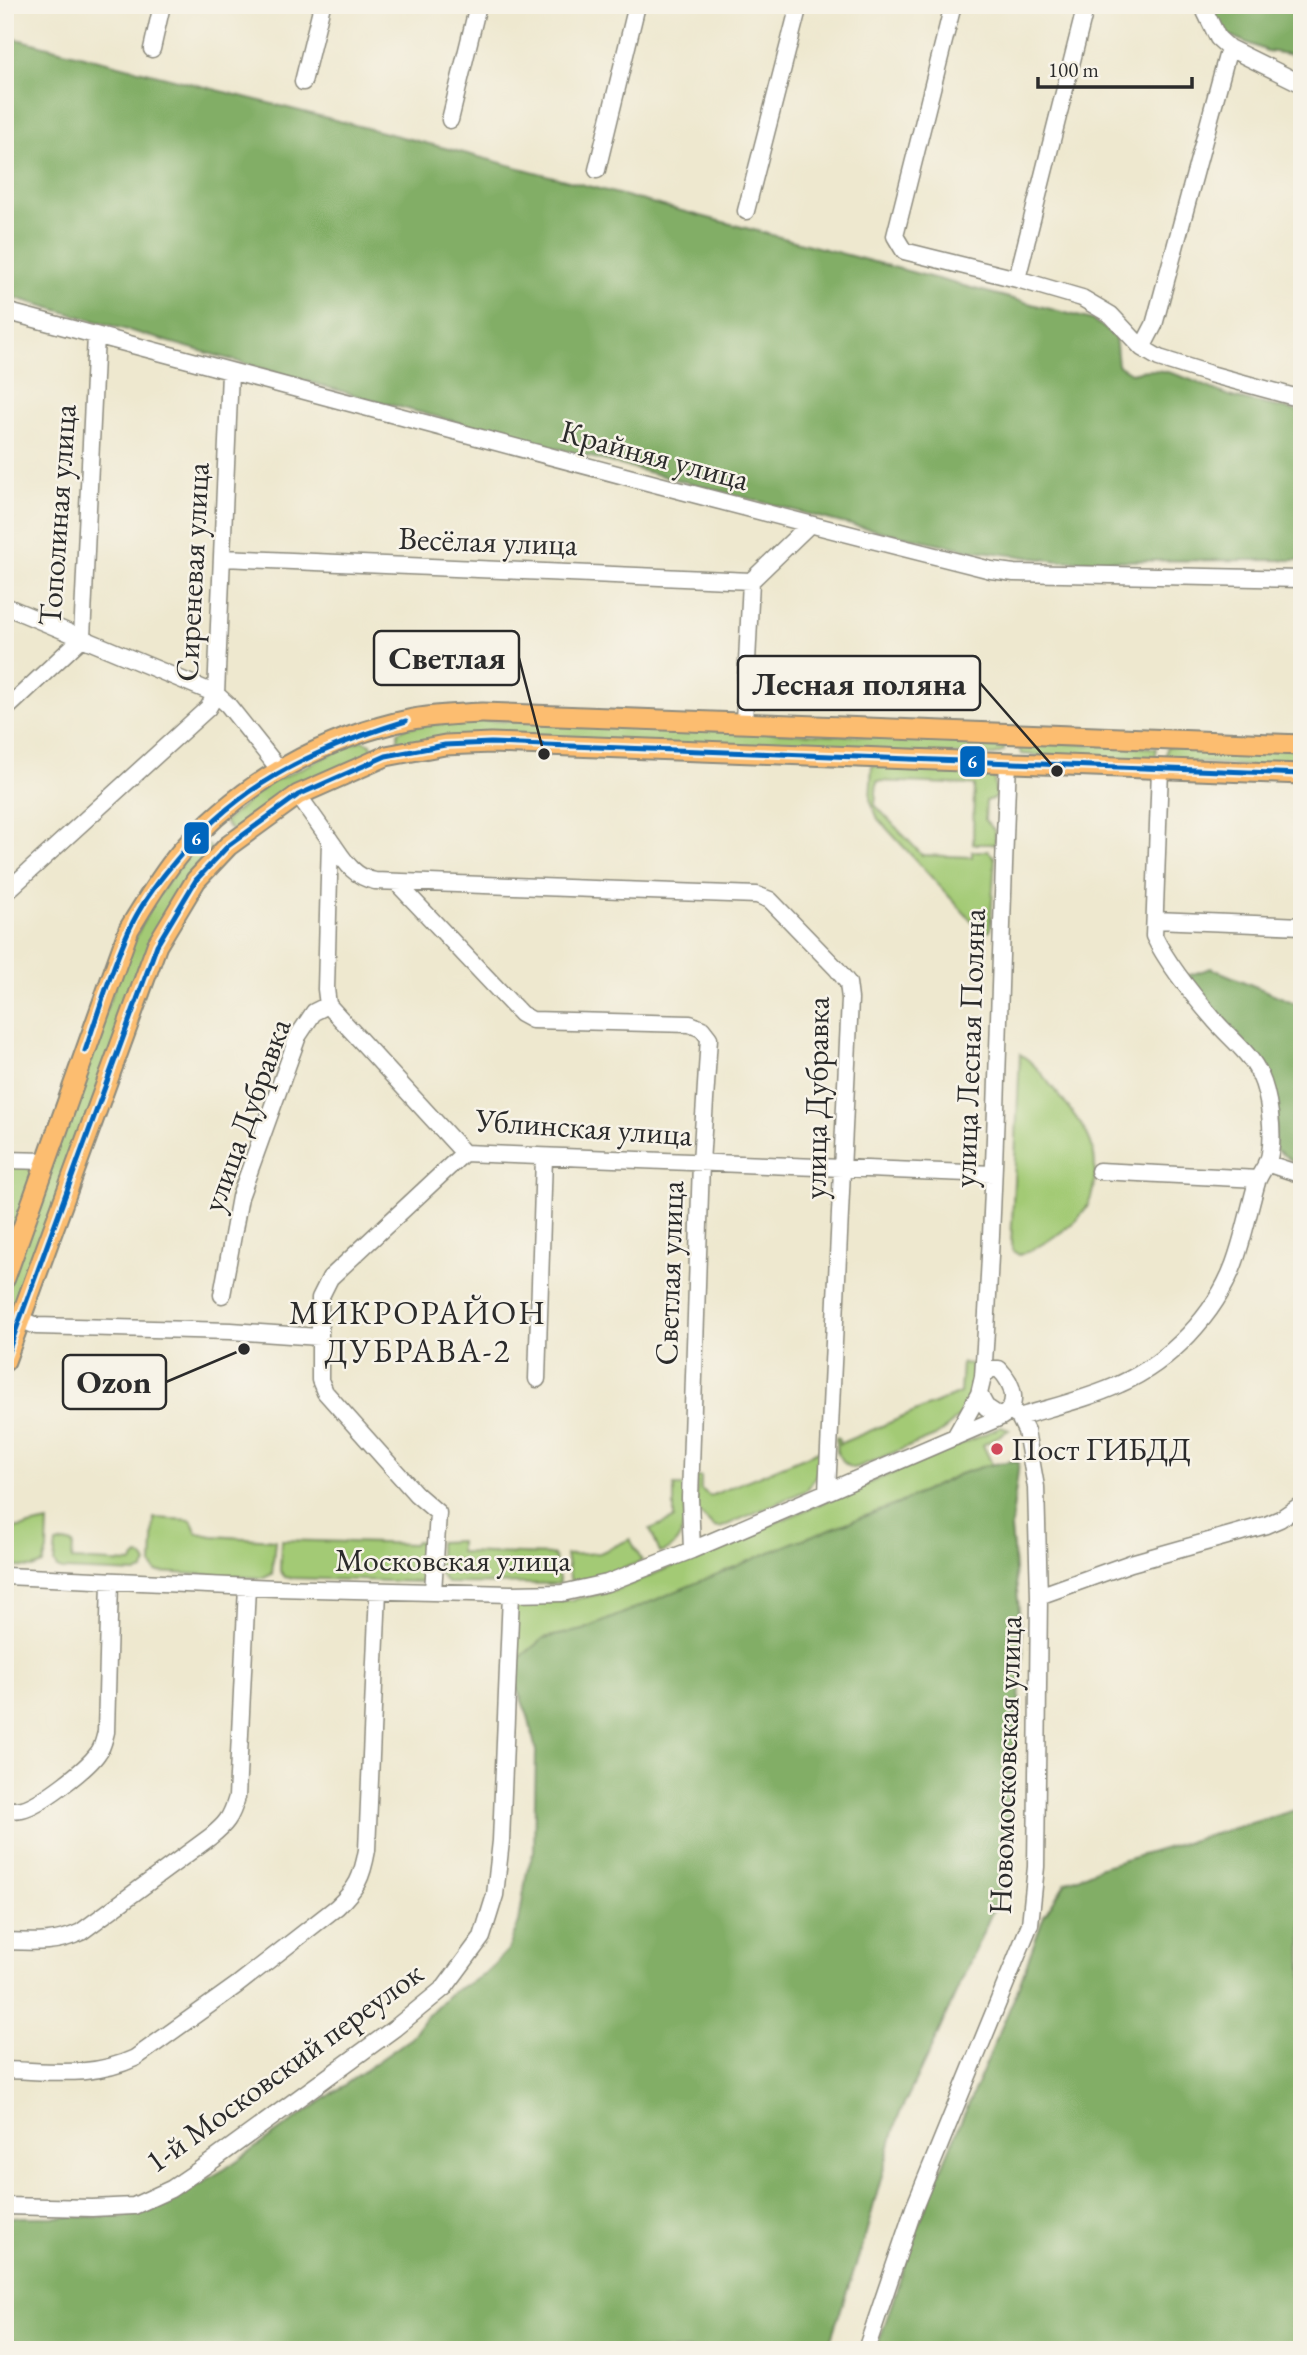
<svg xmlns="http://www.w3.org/2000/svg" width="1307" height="2355" viewBox="0 0 1307 2355" font-family="'EB Garamond',serif">
  <rect width="100%" height="100%" fill="#f7f3e8"/>
  <filter id="ink" filterUnits="userSpaceOnUse"><feTurbulence type="fractalNoise" baseFrequency=".0143" numOctaves="2"/><feDisplacementMap in="SourceGraphic" scale="14" xChannelSelector="R" yChannelSelector="G"/><feConvolveMatrix kernelMatrix="1 2 1 2 8 2 1 2 1" color-interpolation-filters="sRGB"/></filter>
  <filter id="wash" filterUnits="userSpaceOnUse"><feTurbulence type="fractalNoise" baseFrequency=".00686" numOctaves="4" result="noise"/><feDisplacementMap in="SourceGraphic" scale="28" xChannelSelector="R" yChannelSelector="G"/><feGaussianBlur stdDeviation="1.57" result="paint"/><feColorMatrix in="noise" values="0 0 0 0 0 0 0 0 0 0 0 0 0 0 0 0 0 1.4 0 .05"/><feComposite in="paint" operator="in"/></filter>
  <g filter="url(#wash)">
    <rect width="100%" height="100%" fill="#eee8cf"/>
    <path fill="#a3ca75" stroke="#677a50" stroke-width="2" d="M476,720L1005,742L1004,751L995,755L398,742V732L407,727Z
      M361,740L371,744L373,751L366,758L240,829L231,830L224,822L268,784Z
      M1025,741L1156,748V758L1149,764L1021,754L1019,746Z
      M1167,746L1302,749V770L1165,760Z
      M872,765L986,769L994,777L996,798L986,801L985,820L995,831V844H973L974,785L877,781L875,805L922,855L972,857V851H988L995,858L990,931L983,932L979,929L878,819L870,799Z
      M198,843L206,844L212,848L208,858L190,878L13,1312L5,1311V1296L121,968L152,903Z
      M1020,1054C1035,1063 1045,1079 1057,1093C1067,1106 1080,1121 1088,1136C1098,1156 1097,1185 1088,1205C1079,1224 1039,1248 1019,1255L1013,1251L1011,1244Z
      M5,1164L27,1165L33,1173L5,1257Z
      M962,1363L972,1364C971,1374 973,1389 970,1398C964,1415 949,1427 935,1436L858,1467L852,1468C839,1462 835,1451 836,1437L839,1438V1444L960,1393Z
      M1001,1427L1009,1430L983,1445L992,1464L960,1474L898,1504L583,1630L544,1638L517,1660C509,1644 509,1620 518,1605L526,1602L572,1600L614,1591Z
      M822,1437L826,1452L819,1470L807,1490L720,1528L714,1527L697,1511L696,1477H701V1489L710,1496L821,1450Z
      M674,1486H686C685,1510 689,1545 660,1553L650,1529L674,1519Z
      M154,1518L191,1520L197,1533L212,1536L275,1540L272,1574L264,1578L156,1572L152,1565Z
      M48,1522L47,1550L43,1564L32,1568L5,1566V1527L19,1528Z
      M630,1539L642,1561L603,1577L571,1583L566,1555L600,1553Z
      M281,1540L414,1544L416,1541L432,1542L427,1579L423,1582L291,1578L285,1577L280,1571Z
      M460,1541V1552L554,1555L560,1584L447,1583L439,1573V1542Z
      M64,1542L73,1544L72,1560L131,1563L138,1556L143,1557L147,1564L143,1571L137,1573L62,1570L57,1568L54,1563L56,1544Z"/>
    <path fill="#82ae66" stroke="#566c48" stroke-width="2" d="M1205,5H1302V56L1267,51L1218,31Z
      M5,36L445,148L1092,320L1115,335L1118,365L1131,373C1168,361 1201,388 1236,398C1258,403 1280,407 1302,412V560L1058,561L965,549L842,523L365,398L5,295Z
      M1211,968L1302,1006V1164L1291,1160L1275,1149L1276,1101L1260,1064L1187,976Z
      M1011,1461L1019,1462L1011,1528L1023,1651L1010,1812L1000,1894L936,2038L898,2117L863,2244L827,2350H5V2217H124L166,2203L225,2169L411,2038L424,2019L449,1994L485,1974L508,1950L519,1922L527,1871L534,1851L536,1751L528,1716L511,1674L517,1660L544,1638L583,1630L792,1543L898,1504L960,1474L984,1466Z
      M1302,1808V2350H876L921,2218L951,2145L1015,1996L1044,1916L1066,1882L1101,1867Z"/>
  </g>
  <g filter="url(#ink)">
    <g fill="none" stroke-linecap="round" stroke-linejoin="round">
      <g stroke="#8c8a7d" stroke-width="19">
        <path id="minor" d="M953,5L895,236L904,251L1017,279L1082,298L1111,315L1142,348L1159,358L1210,374L1302,399
          M1202,5L1218,38L1229,48L1302,84
          M152,49L162,5
          M303,82L322,5
          M450,120L478,5
          M597,170L637,5
          M746,211L799,5
          M1017,279L1086,5
          M5,311C333,398 661,488 991,570L1014,573L1302,579
          M1142,348L1154,325L1229,48
          M223,558L751,581
          M5,606L216,694L228,705L279,769
          M5,710L82,638L96,335
          M744,722L751,581L809,525
          M298,795L330,840L326,989L328,1005L464,1153L993,1174
          M330,840C343,858 352,877 375,881L757,895L770,900L837,969L848,983L850,999L827,1492
          M396,882L521,1014L532,1020L690,1024L702,1029L709,1038L701,1163L690,1498L692,1550
          M5,893L208,708L216,694L230,373
          M1155,920L1302,926
          M5,1160L47,1161
          M1266,1163L1302,1175
          M1099,1171L1258,1179
          M222,1295L240,1197L298,1036L314,1012L328,1005
          M20,1319L36,1326L231,1331L319,1337
          M990,1369H999C1013,1383 1021,1405 1001,1417L986,1407L979,1394L983,1377Z
          M983,1377C997,1172 999,967 1008,762
          M537,1379L544,1157
          M1019,1417C1052,1407 1088,1399 1120,1384C1170,1362 1215,1315 1234,1264C1244,1237 1249,1209 1257,1182C1260,1172 1269,1164 1270,1153C1274,1132 1269,1094 1260,1075C1251,1054 1231,1039 1216,1022C1196,999 1167,963 1154,936L1160,769
          M955,1437L979,1394
          M5,1576L276,1588L511,1594L562,1593L607,1583L692,1550L1001,1417
          M433,1592L438,1513L416,1494L325,1392L320,1380V1298L330,1278L464,1153
          M1039,1596L1131,1563L1266,1525L1280,1519L1302,1504
          M5,1810C11,1810 17,1810 22,1809C40,1805 87,1769 98,1753C103,1747 104,1739 106,1732L110,1581
          M5,1941C33,1942 56,1944 81,1932L210,1837C226,1824 231,1818 237,1797L247,1587
          M5,2070C51,2071 92,2078 135,2058L237,1985L337,1907C357,1888 362,1878 367,1850L378,1591
          M5,2206L92,2208L134,2206L171,2189L212,2161L395,2028L445,1987L482,1937L495,1895L501,1841L511,1594
          M866,2350L914,2208L1030,1924L1036,1867L1039,1596L1036,1487L1026,1431L1019,1417L1010,1411"/>
      </g>
      <g stroke="#8c8a7d" stroke-width="23">
        <path id="major" d="M5,1278L129,929C145,903 160,877 180,853C240,784 323,737 413,719C436,715 460,714 483,713L1302,745
          M5,1361L157,945L196,880L228,846L298,795L386,756L445,745L491,743L1302,774"/>
      </g>
      <use href="#minor" stroke="#fff" stroke-width="16"/>
      <use href="#major" stroke="#fcbd6f" stroke-width="19"/>
      <g stroke="#f7f3e8" stroke-width="10">
        <path id="bus-1" d="M85,1051C99,1011 111,969 129,930C140,906 156,884 173,864C237,785 311,750 406,721
          M5,1360L157,945L196,880L228,846L298,795L386,756L445,745L491,743L1302,774"/>
      </g>
      <use href="#bus-1" stroke="#0065bd" stroke-width="5"/>
    </g>
  </g>
  <circle fill="#d1495b" stroke="#f7f3e8" stroke-width="2.5" cx="997" cy="1449" r="7"/>
  <g text-anchor="middle" dominant-baseline="central" stroke-width="5" stroke-linejoin="round" paint-order="stroke">
    <g font-size="32" fill="#2b2b2b" stroke="#f7f3e8">
      <text transform="translate(655 455) rotate(15)">Крайняя улица</text>
      <text transform="translate(57 515) rotate(-86)">Тополиная улица</text>
      <text transform="translate(488 541) rotate(2)">Весёлая улица</text>
      <text transform="translate(192 572) rotate(-87)">Сиреневая улица</text>
      <text transform="translate(969 1048) rotate(-88)">улица Лесная Поляна</text>
      <text transform="translate(816 1098) rotate(-89)">улица Дубравка</text>
      <text transform="translate(246 1115) rotate(-70)">улица Дубравка</text>
      <text transform="translate(584 1127) rotate(4)">Ублинская улица</text>
      <text transform="translate(669 1273) rotate(-88)">Светлая улица</text>
      <text x="453" y="1560">Московская улица</text>
      <text transform="translate(1005 1765) rotate(-88)">Новомосковская улица</text>
      <text transform="translate(284 2067) rotate(-36)">1-й Московский переулок</text>
    </g>
    <g font-size="32" fill="#2b2b2b" stroke="#f7f3e8" text-anchor="start">
      <text x="1011" y="1449">Пост ГИБДД</text>
    </g>
    <g font-size="33" letter-spacing="2" fill="#2b2b2b" stroke="#f7f3e8">
      <text x="418" y="1312">МИКРОРАЙОН<tspan x="418" dy="38">ДУБРАВА-2</tspan></text>
    </g>
  </g>
  <path fill="none" stroke="#2b2b2b" stroke-width="2.5" d="M544 754L519 658M1057 771L980 683M244 1349L166 1382"/>
  <g fill="#2b2b2b" stroke="#f7f3e8" stroke-width="2.5">
    <circle cx="544" cy="754" r="7"/>
    <circle cx="1057" cy="771" r="7"/>
    <circle cx="244" cy="1349" r="7"/>
  </g>
  <g fill="#f7f3e8" stroke="#2b2b2b" stroke-width="2.5">
    <rect x="374" y="631" width="145" height="54" rx="7"/>
    <rect x="738" y="656" width="242" height="54" rx="7"/>
    <rect x="63" y="1355" width="103" height="54" rx="7"/>
  </g>
  <g font-size="33" text-anchor="middle" font-weight="bold" fill="#2b2b2b">
    <text x="447" y="669">Светлая</text>
    <text x="859" y="695">Лесная поляна</text>
    <text x="114" y="1393">Ozon</text>
  </g>
  <g stroke="#f7f3e8" stroke-width="2.5">
    <rect x="959" y="745" width="27" height="33" rx="7" fill="#0065bd"/>
    <rect x="183" y="821" width="27" height="34" rx="7" fill="#0065bd"/>
  </g>
  <g font-size="19" text-anchor="middle" font-weight="bold" fill="#fff">
    <text x="972" y="768">6</text>
    <text x="196" y="845">6</text>
  </g>
  <rect width="1307" height="2355" fill="none" stroke="#f7f3e8" stroke-width="28"/>
  <path d="M1038 77v10h154v-10" fill="none" stroke="#2b2b2b" stroke-width="3.5"/>
  <text x="1048" y="77" font-size="21" fill="#2b2b2b" stroke="#f7f3e8" stroke-width="5" paint-order="stroke">100 m</text>
</svg>
